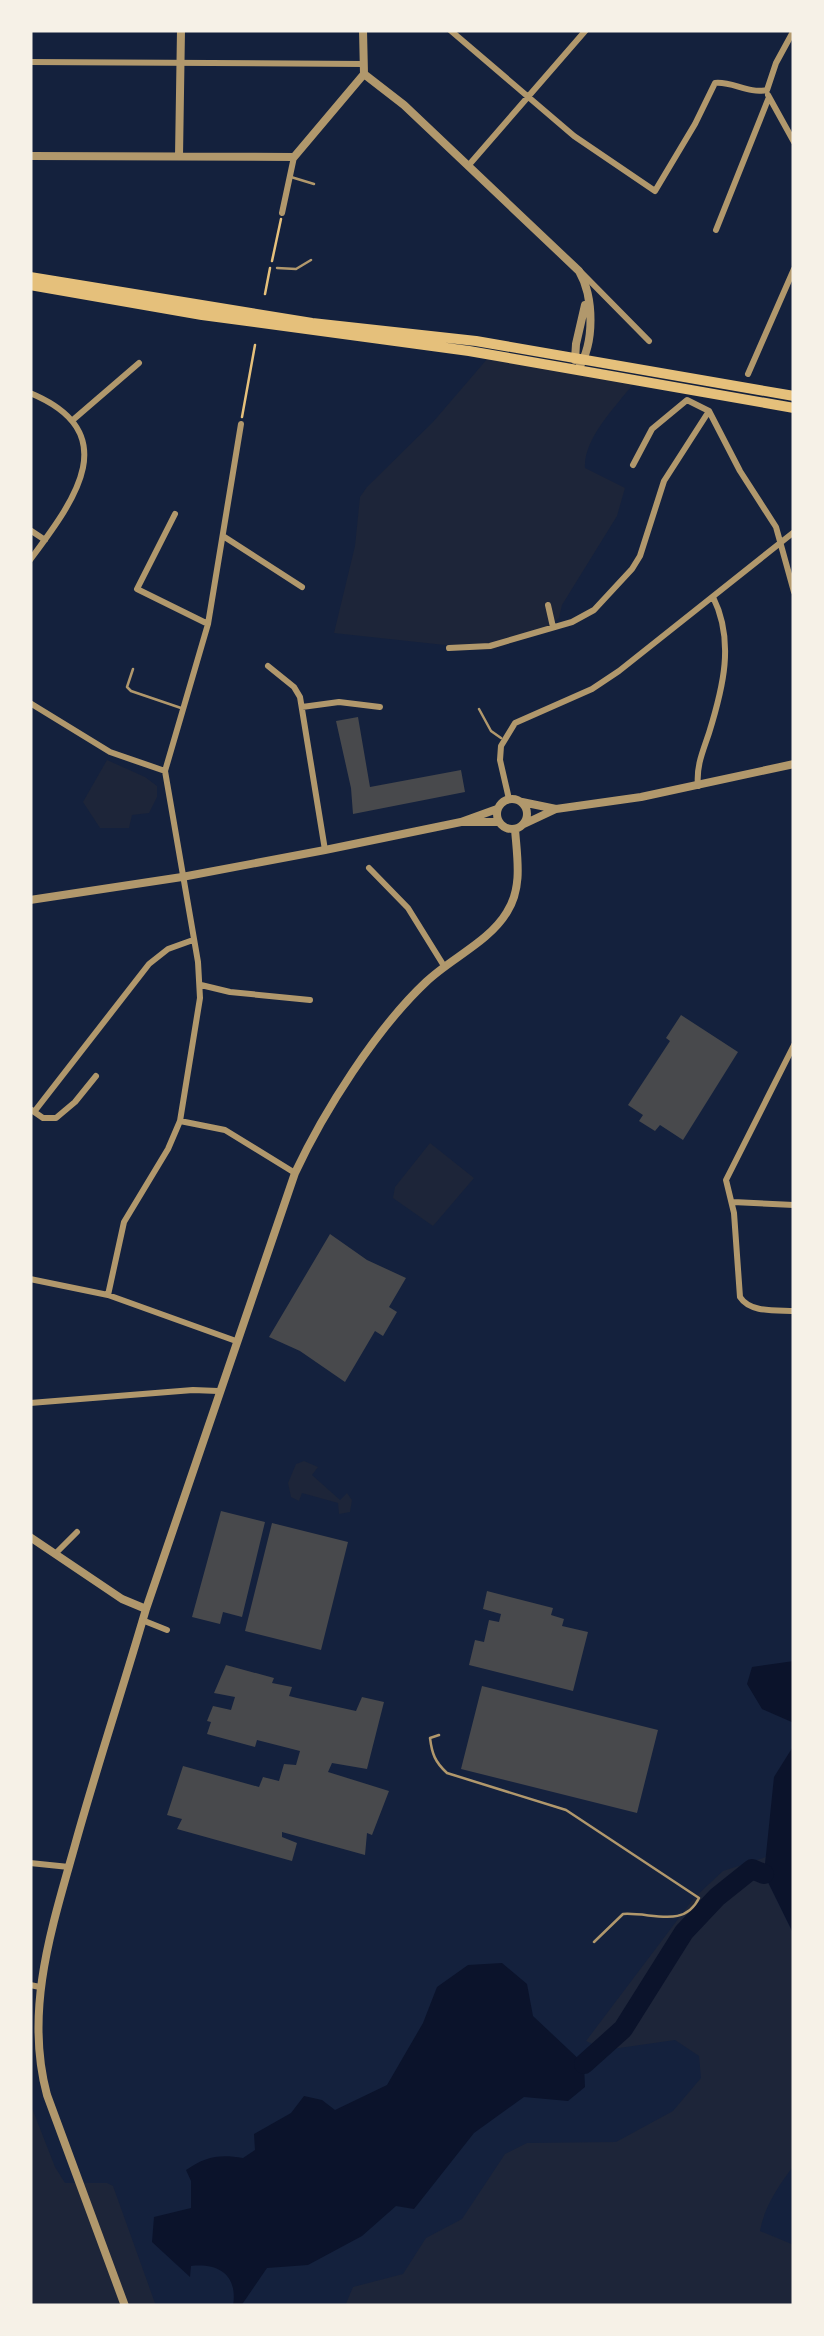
<svg xmlns="http://www.w3.org/2000/svg" width="824" height="2336" viewBox="0 0 824 2336" font-family="Overpass,sans-serif">
  <rect width="100%" height="100%" fill="#14213d"/>
  <path fill="#1d2539" d="M488,358L634,383C617,405 583,439 585,468L625,488L617,516L562,605L559,618L542,632L491,650L334,633L355,546L360,497L367,487L433,422Z
    M107,760L145,777L157,786V797L149,813L132,815L129,828H100L83,802Z
    M430,1143L474,1178L433,1226L393,1198L395,1187Z
    M304,1461L318,1467L312,1475L340,1500L347,1493L352,1500L350,1512L339,1514L338,1503L302,1493L299,1501L291,1497L288,1483L296,1464Z
    M766,1857L764,1874L794,1935V2165C778,2187 765,2205 760,2231L794,2245V2306H345L353,2287L403,2274L426,2238L462,2219L505,2154L527,2143L616,2142L673,2111L701,2078L699,2056L675,2040L605,2050L586,2041L694,1898L723,1871Z
    M30,2103L55,2167L65,2183H107L113,2186L156,2306H30Z"/>
  <path fill="#0b132b" d="M794,1661V1723L762,1709L747,1684L752,1667Z
    M794,1745V1935L764,1874L774,1777Z
    M502,1963L527,1984L533,2016L584,2064L585,2087L568,2101L524,2097L474,2133L414,2209L396,2206L362,2236L308,2265L267,2268L241,2306H233C238,2275 219,2263 191,2266L190,2277L152,2242L154,2217L191,2208V2181L186,2170C206,2156 220,2154 243,2158L255,2150L254,2134L291,2113L304,2096L322,2100L335,2110L387,2085L423,2023L437,1987L468,1965Z"/>
  <g fill="none" stroke-linecap="round" stroke-linejoin="round">
    <path stroke="#0b132b" stroke-width="20" d="M584,2064L623,2029L684,1932L717,1897L752,1869L764,1874"/>
  </g>
  <path fill="#48494c" d="M358,717L370,787L461,770L465,792L353,814L351,788L336,721Z
    M681,1015L738,1052L683,1140L660,1125L655,1131L639,1121L643,1115L628,1105L670,1041L666,1038Z
    M330,1234L367,1260L406,1278L389,1307L397,1312L383,1336L375,1331L345,1382L300,1351L269,1337Z
    M221,1511L265,1522L242,1617L223,1612L220,1624L192,1617Z
    M272,1523L348,1542L321,1650L245,1631Z
    M487,1591L553,1608L551,1615L564,1619L562,1626L588,1632L573,1691L469,1665L475,1640L484,1642L489,1620L499,1622L501,1614L483,1609Z
    M226,1665L274,1678L272,1683L292,1687L289,1696L297,1698L356,1711L362,1697L384,1702L367,1769L332,1763L328,1772L389,1791L372,1835L367,1833L365,1855L282,1832V1837L297,1843L292,1861L177,1829L182,1819L167,1815L183,1766L259,1787L263,1777L279,1781L284,1764L296,1765L300,1751L257,1740L255,1747L207,1734L211,1722L207,1721L213,1706L231,1710L235,1697L214,1693Z
    M482,1686L658,1730L637,1813L461,1769Z"/>
  <g fill="none" stroke-linecap="round" stroke-linejoin="round">
    <path stroke="#e5c07b" stroke-width="2.5" d="M272,261L281,219
      M265,294L270,268
      M242,417L255,345"/>
    <path stroke="#b1986c" stroke-width="2.5" d="M291,177L314,184
      M277,268L296,269L311,260
      M133,669L127,687L131,691L181,708
      M479,709L491,731L501,738
      M439,1735L430,1738C432,1754 435,1762 447,1773L566,1810L699,1898C684,1929 652,1912 623,1914L594,1942"/>
    <path stroke="#b1986c" stroke-width="6" d="M450,30L574,136L655,191L695,124L715,83C732,81 748,94 767,90L776,63L794,30
      M30,62L364,64
      M768,95L794,142
      M468,166L586,30
      M282,213L294,157
      M716,230L769,97
      M580,271L649,341
      M748,374L794,269
      M30,393C127,433 73,502 30,560
      M74,419L139,363
      M633,465L652,429L687,400L709,411L740,471L776,527L794,592
      M175,514L137,589L208,624
      M30,530L45,540
      M223,536L302,587
      M548,605L553,627
      M449,648L490,646L572,622L594,610L632,569L640,556L664,481L709,411
      M268,666L294,687L300,697L325,850
      M30,703L110,752L165,771
      M302,707L339,702L380,707
      M698,786C696,766 703,751 709,733C723,688 735,641 713,597
      M509,799L500,760L501,746L515,723L592,689L619,671L794,532
      M369,868L408,908L444,966
      M201,985L230,992L310,1000
      M794,1045L726,1180L734,1213L740,1297C750,1313 776,1310 794,1311
      M30,1109L43,1118H56L75,1102L96,1076
      M34,1112L149,964L168,949L193,940
      M180,1121L225,1130L295,1173
      M733,1202L794,1205
      M30,1279L108,1295L236,1341
      M108,1295L124,1222L168,1149L180,1121L200,998L198,962L165,771L208,624L241,424
      M30,1403L193,1390L218,1391
      M55,1554L77,1532
      M142,1620L167,1630
      M30,1863L69,1867
      M30,1985L40,1987"/>
    <path stroke="#b1986c" stroke-width="8" d="M363,30L364,74
      M364,74L404,105L579,271C594,297 595,343 578,369
      M30,156L294,157L364,74
      M179,156L181,30
      M575,360L576,344L585,305
      M497 814a15 15 0 1 1 30 0a15 15 0 1 1-30 0Z
      M522,802L556,809
      M461,822H498
      M524,824L556,809L641,797L794,764
      M30,900L182,877L325,850L461,822L497,809
      M30,1537L122,1599L146,1609C123,1688 97,1766 75,1845C52,1927 24,2010 47,2095L125,2306
      M146,1609L295,1173C324,1111 376,1029 426,982C451,958 489,942 507,912C523,887 517,857 515,829"/>
    <path stroke="#e5c07b" stroke-width="10" d="M30,277L312,323L476,341L794,396
      M30,285L202,315L469,351L794,408"/>
  </g>
  <rect width="824" height="2336" fill="none" stroke="#f6f1e7" stroke-width="65"/>
</svg>
